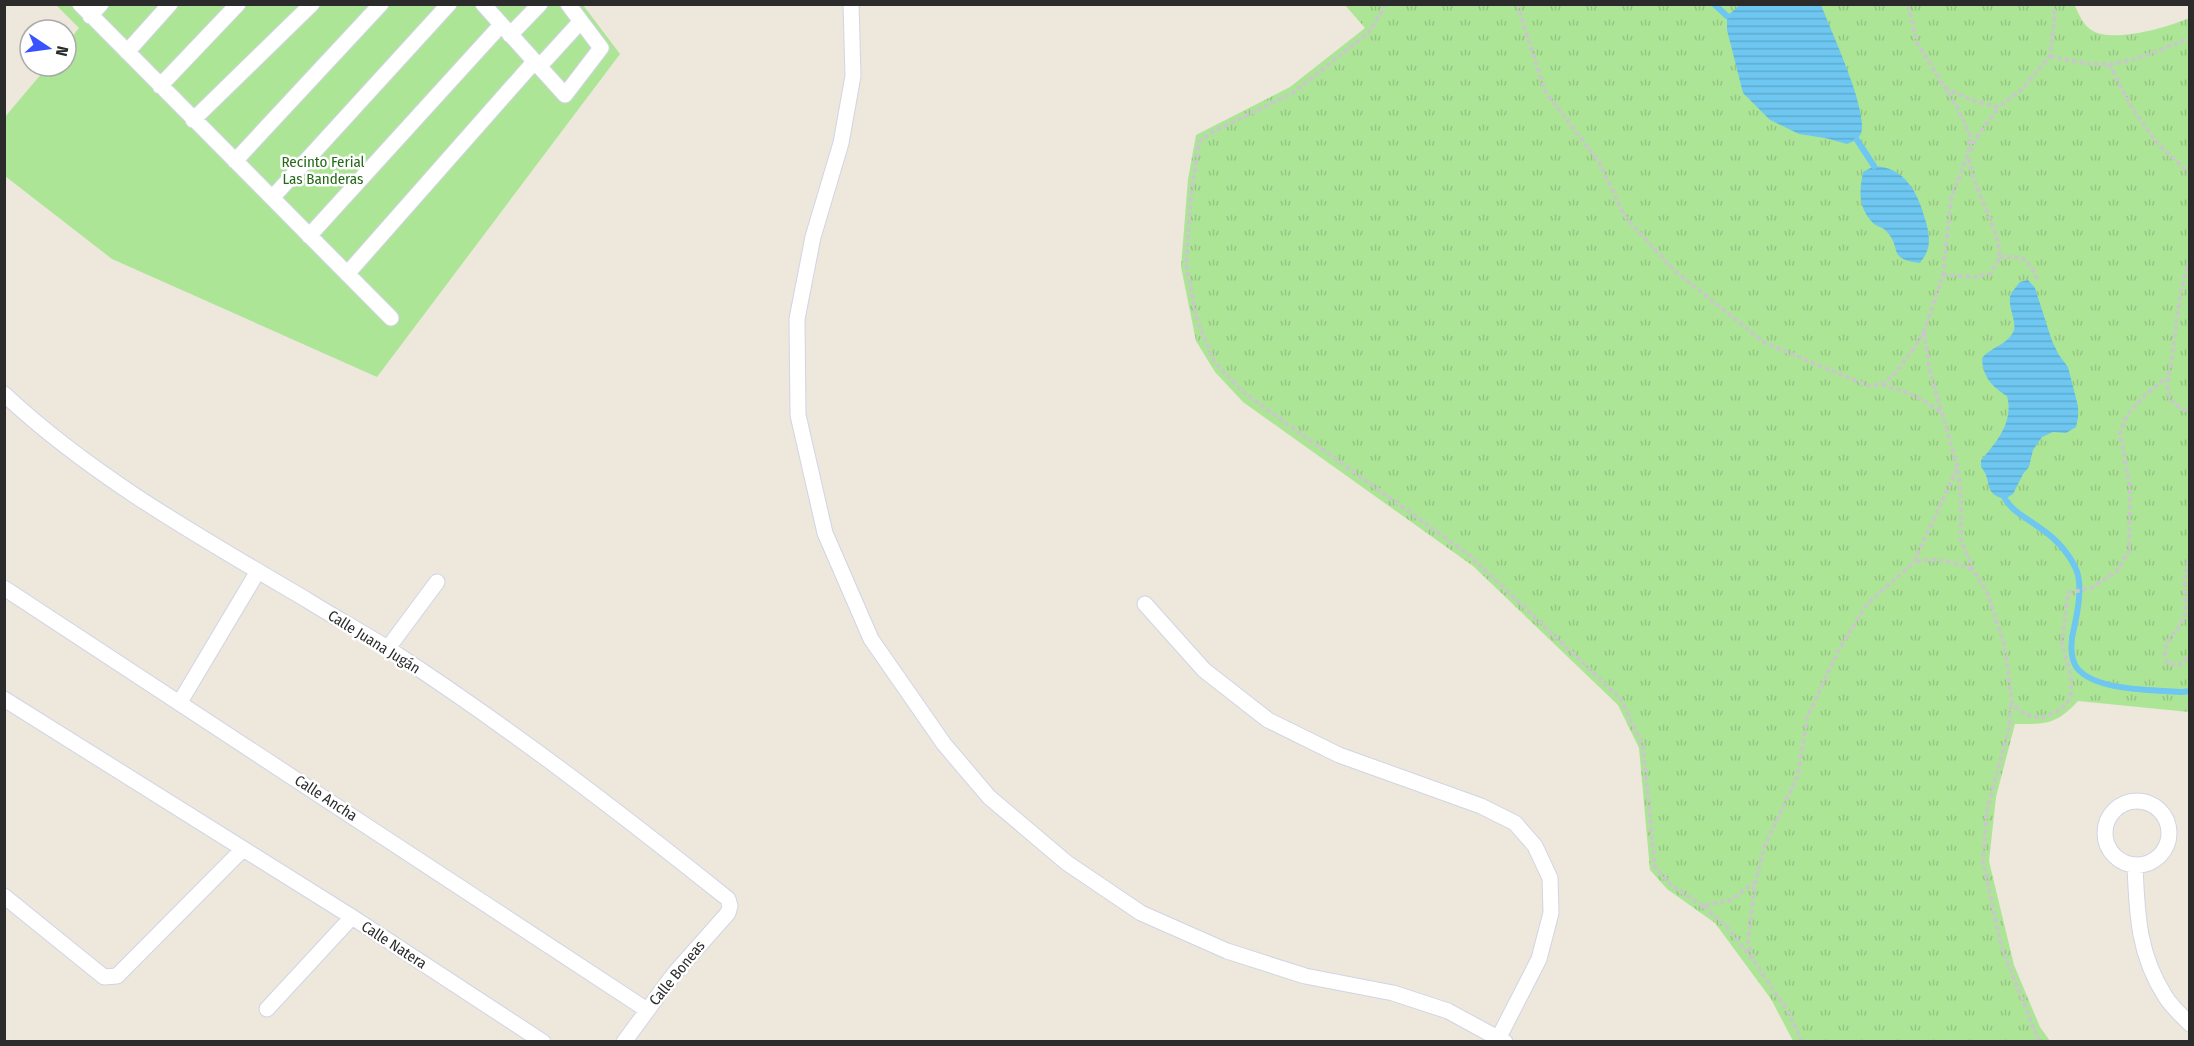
<svg xmlns="http://www.w3.org/2000/svg" width="2194" height="1046" viewBox="0 0 2194 1046" font-family="'Fira Sans Condensed',sans-serif">
  <defs>
    <pattern id="grass-tufts" width="24" height="20" patternUnits="userSpaceOnUse" patternTransform="scale(1.5)"><rect width="24" height="20" fill="#ade597"/><path d="M3 7l-1-3M5 7V3M7 7l1-3M15 17l-1-3M17 17v-4M19 17l1-3" fill="none" stroke="#95c582"/></pattern>
    <pattern id="water-rules" width="6" height="5" patternUnits="userSpaceOnUse" patternTransform="scale(1.5)"><rect width="6" height="5" fill="#6dc7f1"/><path d="M0 2.5h6" fill="none" stroke="#5fabcf"/></pattern>
  </defs>
  <rect width="100%" height="100%" fill="#ede7dc"/>
  <path fill="url(#grass-tufts)" d="M2074,4C2079,14 2083,26 2093,31C2114,43 2169,27 2189,18V712L2078,701C2056,725 2046,724 2015,724L1996,797L1989,861L2014,965L2040,1027L2050,1041H1793L1771,999L1715,923L1667,889L1650,870L1639,748L1618,705L1473,566L1243,402L1215,372L1196,341L1181,267L1188,179L1196,135L1290,87L1365,28L1345,5Z"/>
  <path fill="#ade597" d="M56,5H583L620,54L377,377L112,259L5,176L4,118L48,66H66V44L79,28Z"/>
  <path fill="url(#water-rules)" d="M1740,5H1821C1832,33 1864,102 1862,129C1861,138 1855,141 1847,144L1825,138L1799,134L1770,120L1743,93L1727,30V16Z
    M1874,166C1905,167 1918,193 1925,219C1928,228 1931,242 1927,251C1926,255 1922,260 1920,263C1886,259 1903,248 1886,231C1883,227 1878,227 1874,224C1858,208 1859,193 1863,172Z
    M2028,280L2035,288L2052,341L2059,355L2068,367L2078,406V418L2076,427L2066,433L2053,432L2042,437L2033,450L2029,467L2023,474L2013,494L2005,499C1982,494 1993,480 1981,467V460C1997,442 2014,421 2007,396C1991,386 1983,377 1982,358C1991,347 2006,345 2012,334C2019,325 2008,309 2010,297C2011,292 2017,286 2020,282Z"/>
  <g fill="none" stroke-linecap="round" stroke-linejoin="round">
    <path stroke="#6dc7f1" stroke-width="6" d="M1714,4L1727,16
      M1857,140L1874,166
      M2005,499C2014,513 2027,518 2040,528C2055,538 2068,552 2076,569C2083,585 2078,611 2074,628C2071,639 2069,657 2077,668C2095,691 2154,690 2182,692L2190,691"/>
    <g stroke="#d1d4e4" stroke-width="17">
      <path id="minor" d="M80,4L391,318
        M483,4L565,95L601,48L568,4
        M851,4L853,76L841,143L813,237L797,319L798,415L825,533L871,639L944,744L989,797L1067,863L1141,913L1227,951L1305,976L1393,993L1448,1011L1505,1042
        M90,16L101,4
        M510,35L540,4
        M127,52L170,4
        M539,67L581,21
        M160,86L238,4
        M193,120L312,4
        M235,161L381,4
        M272,198L449,4
        M309,236L501,25
        M347,274L534,62
        M4,394C94,478 202,538 307,600C334,617 362,632 389,649C507,726 618,811 728,899L730,906L728,913L674,974L624,1042
        M4,588L647,1010
        M1145,604L1204,670L1268,720L1339,755L1481,806L1515,823L1535,846L1550,878L1551,913L1539,959L1499,1037
        M388,648L437,582
        M4,699L352,917L543,1042
        M180,702L258,571
        M2105 833a32 32 0 1 1 64 0a32 32 0 1 1-64 0Z
        M2135,866C2137,913 2138,954 2165,996C2171,1006 2181,1015 2190,1024
        M4,896L104,977L117,976L243,849
        M267,1009L352,917"/>
    </g>
    <path stroke="#c8c8c8" stroke-width="4" stroke-dasharray="4.5 3" stroke-linecap="butt" d="M1386,4L1369,32L1293,93L1212,132L1199,142L1191,196L1186,264L1197,320L1214,361L1243,392L1469,555L1621,699L1643,746L1655,867L1671,885L1703,906
      M1517,4L1545,91L1599,162L1625,217L1675,271L1765,343L1869,386L1881,384L1892,377L1912,351L1924,331L1943,275L1951,199L1968,154L1970,135L1957,107L1917,43L1908,4
      M2050,56C2068,60 2091,66 2110,64C2137,61 2164,48 2190,38
      M2109,64L2132,108L2157,143L2190,174
      M1945,88L1974,101L1999,107L2021,90L2050,56L2055,16L2053,4
      M1970,151L1976,138L1999,107
      M1999,257C2025,256 2026,257 2038,280
      M2190,260C2178,291 2177,325 2172,357C2171,370 2165,382 2169,395C2172,405 2181,408 2190,412
      M1943,275L1975,277L1991,273C1993,268 1999,261 1999,256C2001,230 1972,189 1969,158
      M1924,332L1930,371L1958,469L1961,499V540L1973,570L1987,592L2005,647L2012,704L2026,715L2041,718L2062,709L2071,696V677L2062,644L2068,593L2091,588L2116,572L2129,551L2130,487L2120,433L2127,415L2143,397L2167,377
      M1882,384L1918,397L1941,412
      M1957,469L1914,562C1937,557 1951,561 1973,570
      M2190,553C2188,562 2185,572 2185,581C2184,591 2187,604 2185,614C2179,635 2157,641 2168,664L2179,665L2190,656
      M2011,705L2009,728L1987,810L1983,862L2001,945L2039,1042
      M1752,959L1727,927L1703,906L1731,900L1754,883
      M1802,1042L1790,1015L1754,961L1748,942L1755,883L1765,845L1798,775L1807,718L1837,653L1867,604L1914,562"/>
    <use href="#minor" stroke="#fff" stroke-width="15"/>
  </g>
  <g text-anchor="middle" dominant-baseline="central" stroke-width="5" stroke-linejoin="round" paint-order="stroke">
    <g font-size="15" fill="#256a18" stroke="#fff">
      <text x="323" y="162">Recinto Ferial<tspan x="323" dy="17">Las Banderas</tspan></text>
    </g>
    <g font-size="15" fill="#2b2b2b" stroke="#fff">
      <text transform="translate(374 642) rotate(32)">Calle Juana Jugán</text>
      <text transform="translate(326 798) rotate(33)">Calle Ancha</text>
      <text transform="translate(394 945) rotate(33)">Calle Natera</text>
      <text transform="translate(677 973) rotate(-51)">Calle Boneas</text>
    </g>
  </g>
  <rect width="2194" height="1046" fill="none" stroke="#2b2b2b" stroke-width="12"/>
  <g transform="translate(48 48) rotate(103)"><circle r="28" fill="#ffffff" stroke="#aaaaaa" stroke-width="1.5"/>
  <path d="M0-4.5L10 22L0 15L-10 22Z" fill="#3852fe"/>
  <text y="-9" font-size="16" font-weight="bold" text-anchor="middle" fill="#2b2b2b">N</text>
  </g>
</svg>
